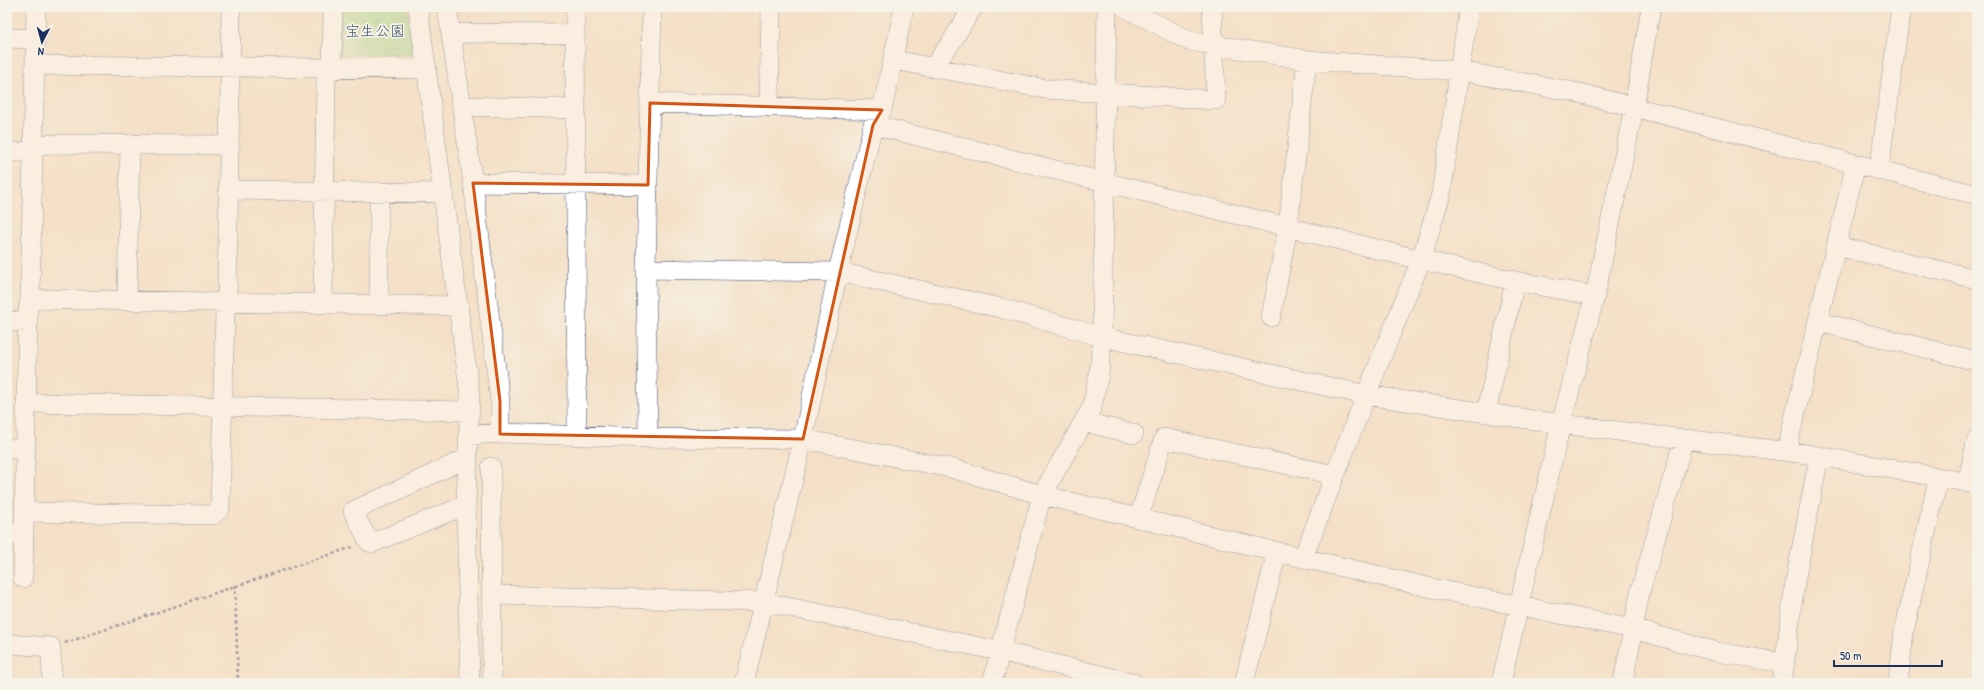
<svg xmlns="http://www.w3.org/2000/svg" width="1984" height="690" viewBox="0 0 1984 690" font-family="'Patrick Hand','Klee One',sans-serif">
  <defs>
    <pattern id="grass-tufts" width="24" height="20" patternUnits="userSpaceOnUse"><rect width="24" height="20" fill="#a0d98c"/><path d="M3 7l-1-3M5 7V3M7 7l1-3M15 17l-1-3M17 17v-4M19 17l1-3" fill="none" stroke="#89bb7b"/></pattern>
  </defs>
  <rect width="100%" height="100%" fill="#f7f3e8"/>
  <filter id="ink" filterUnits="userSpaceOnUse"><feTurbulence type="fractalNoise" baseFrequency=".025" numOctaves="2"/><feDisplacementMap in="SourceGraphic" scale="8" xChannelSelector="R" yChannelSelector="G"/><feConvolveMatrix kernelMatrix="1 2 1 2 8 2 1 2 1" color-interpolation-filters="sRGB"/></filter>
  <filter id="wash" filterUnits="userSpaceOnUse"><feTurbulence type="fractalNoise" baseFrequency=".012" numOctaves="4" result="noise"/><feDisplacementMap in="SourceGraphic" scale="16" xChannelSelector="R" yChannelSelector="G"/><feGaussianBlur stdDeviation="0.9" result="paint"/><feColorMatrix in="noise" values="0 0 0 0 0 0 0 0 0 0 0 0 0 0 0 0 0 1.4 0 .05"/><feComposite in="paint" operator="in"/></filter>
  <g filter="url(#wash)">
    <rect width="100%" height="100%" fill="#f4e0c7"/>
    <path fill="url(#grass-tufts)" stroke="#5e8475" d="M340,7H407L413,54L340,55Z"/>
  </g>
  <g filter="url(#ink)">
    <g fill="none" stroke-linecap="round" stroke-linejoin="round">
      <g stroke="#3c4a6e" stroke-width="20">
        <path id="minor" d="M418,7L470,395L466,505L470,683
          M447,7L473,183L500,401V434
          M575,7L577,434
          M1124,7L1189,41L1307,60L1460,71L1575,92L1977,195
          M451,33L574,34
          M7,38L35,39
          M894,60L1046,89L1216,100L1212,7
          M35,65L427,69
          M933,68L952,41L973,7
          M650,103L882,110
          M462,106L576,109
          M769,106L771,7
          M873,125L1421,260L1515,281L1595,296
          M7,152H22L45,144L230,145
          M1879,170L1901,7
          M473,183L648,185
          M229,190L444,193
          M1836,246L1977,279
          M646,269L838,272L1001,308L1102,337L1366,395L1561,424L1807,454L1977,484
          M30,299L459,306
          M127,301L130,144
          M323,304L326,77L332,68L333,7
          M379,305V192
          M1271,317L1288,227L1307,60
          M7,321L28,322
          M1818,322L1977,361
          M27,403L470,411
          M1486,413L1515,281
          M1084,422L1134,434
          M469,435L502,433L648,438L803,439L951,468L1042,495L1303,558L1432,588L1633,629L1717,652L1785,663
          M648,438L646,269L652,7
          M7,449L26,448
          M1786,452L1856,164
          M491,467L492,683
          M1967,483L1977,439
          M466,505L372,543L369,542L353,511L467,458
          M25,512L213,515L220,509L225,311L227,303L231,7
          M1139,517L1164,438L1335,475
          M7,534H24
          M1303,558L1366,395L1421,260L1441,194L1469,7
          M23,578L28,310L30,299L36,7
          M492,595L764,602L999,651L1134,683
          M7,644L51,647L52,683
          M744,683L803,439L838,272L873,125L882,110L904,7
          M992,683L1042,495L1092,407L1099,374L1102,337L1107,7
          M1244,683L1277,552
          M1501,683L1561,424L1595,296L1634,108L1651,7
          M1623,683L1640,592L1684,439
          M1782,683L1795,582L1819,457
          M1898,683L1904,632L1938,479"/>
      </g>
      <path stroke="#3c4a6e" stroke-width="2.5" stroke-dasharray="3 3" stroke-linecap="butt" d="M235,585L238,683
        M65,643L353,547"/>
      <use href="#minor" stroke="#fff" stroke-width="19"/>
    </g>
  </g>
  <path d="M0 0H1984V690H0ZM650,103L882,110L873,125L803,439L500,434V401L473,183L648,185Z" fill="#f4e0c7" fill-opacity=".55" fill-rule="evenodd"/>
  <path fill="none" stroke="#d45514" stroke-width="3" stroke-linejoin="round" d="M650,103L882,110L873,125L803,439L500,434V401L473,183L648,185Z"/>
  <g text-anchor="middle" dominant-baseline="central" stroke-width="3.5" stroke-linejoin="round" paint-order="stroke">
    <g font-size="15" fill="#3c5a6a" stroke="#f7f3e8">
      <text x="375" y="30">宝生公園</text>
    </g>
  </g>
  <rect width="1984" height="690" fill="none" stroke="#f7f3e8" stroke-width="24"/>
  <g transform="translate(42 42) rotate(186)" stroke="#f7f3e8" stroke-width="3" paint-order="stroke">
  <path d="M0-3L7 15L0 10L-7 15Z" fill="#1b2f5e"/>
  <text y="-6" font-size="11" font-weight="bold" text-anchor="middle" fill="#1b2f5e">N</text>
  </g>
  <path d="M1834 660v6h108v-6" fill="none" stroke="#1b2f5e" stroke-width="2"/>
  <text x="1840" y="660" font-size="12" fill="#1b2f5e" stroke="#f7f3e8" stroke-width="3" paint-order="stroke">50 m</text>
</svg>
